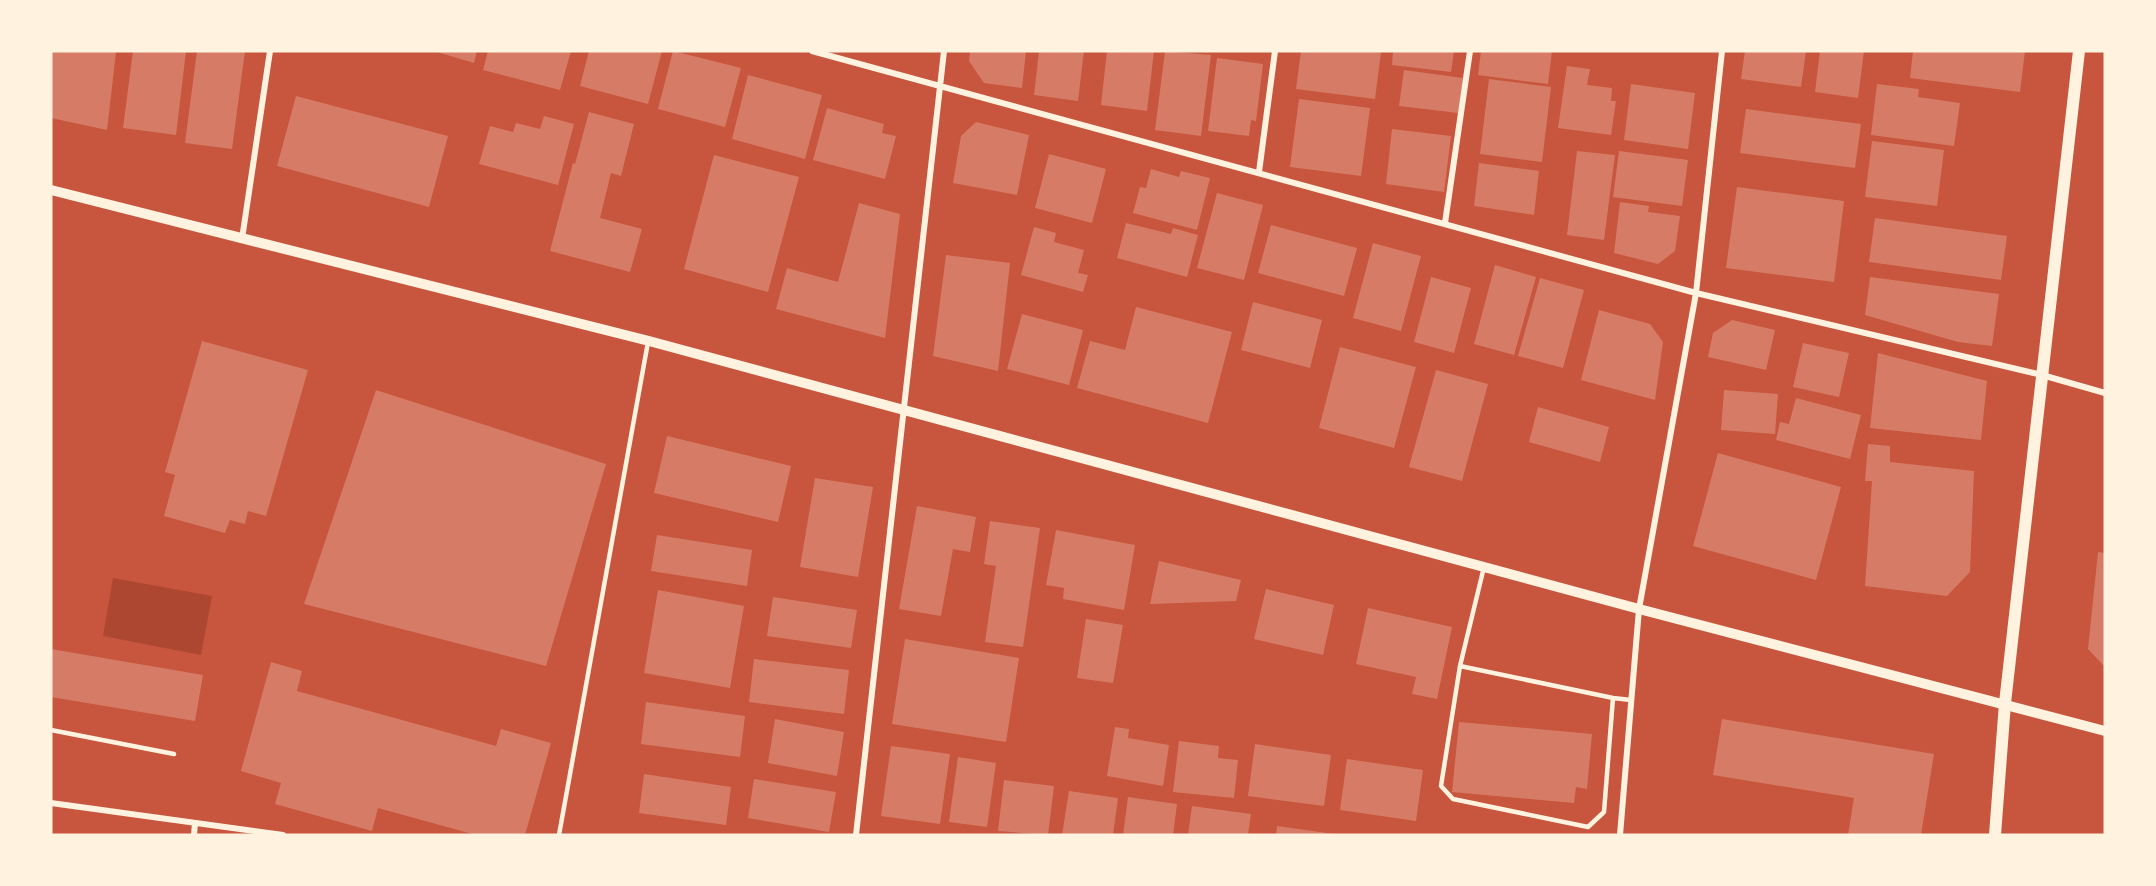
<svg xmlns="http://www.w3.org/2000/svg" width="2156" height="886" viewBox="0 0 2156 886" font-family="'PT Sans',sans-serif">
  <rect width="100%" height="100%" fill="#c8553d"/>
  <path fill="#ae4732" d="M113,578L212,596L201,655L103,636Z"/>
  <path fill="#d67c66" d="M51,51L116,52L107,130L51,118Z
    M133,51H186L176,135L123,128Z
    M197,51H245L232,149L185,143Z
    M434,51H477L474,63Z
    M488,51H571L560,90L483,70Z
    M589,51H662L648,104L580,86Z
    M673,51L741,68L725,127L658,109Z
    M970,51H1026L1022,88L984,83L969,61Z
    M1039,51H1084L1078,101L1034,95Z
    M1107,51H1154L1147,111L1101,105Z
    M1165,51L1211,55L1201,136L1155,130Z
    M1301,51L1381,52L1375,99L1296,89Z
    M1393,51H1454L1451,72L1392,65Z
    M1481,51H1552L1548,84L1478,75Z
    M1745,51H1806L1801,87L1741,79Z
    M1820,51H1864L1858,98L1815,92Z
    M1913,51H2025L2020,92L1910,78Z
    M1217,58L1263,64L1256,121L1251,120L1249,136L1208,131Z
    M1567,66L1590,69L1587,85L1612,88L1611,101H1616L1611,135L1558,128Z
    M1404,70L1463,78L1458,113L1399,106Z
    M748,75L822,95L805,159L732,139Z
    M1489,79L1551,87L1542,162L1480,154Z
    M1631,84L1695,93L1688,149L1624,140Z
    M1877,84L1919,89L1918,97L1960,103L1954,146L1871,135Z
    M296,96L448,136L429,207L277,166Z
    M1299,99L1370,108L1361,176L1290,167Z
    M827,108L884,124L882,133L896,136L885,179L813,160Z
    M1746,109L1861,124L1855,168L1740,153Z
    M589,112L634,124L621,176L611,173L600,218L642,229L630,272L550,251L573,163L575,164Z
    M544,116L574,124L558,185L479,164L490,126L513,132L516,123L540,129Z
    M976,122L1029,135L1017,195L953,183L961,136Z
    M1392,129L1451,136L1444,192L1386,184Z
    M1872,141L1944,150L1937,206L1865,197Z
    M1577,151L1615,155L1604,240L1567,235Z
    M1619,151L1688,160L1682,206L1613,197Z
    M1049,154L1106,169L1092,223L1035,208Z
    M714,155L799,177L768,292L684,269Z
    M1479,163L1539,171L1534,215L1474,206Z
    M1151,169L1179,177L1181,171L1210,178L1197,230L1133,213L1140,187L1146,188Z
    M1737,187L1844,201L1834,282L1726,268Z
    M1217,193L1263,205L1244,280L1197,268Z
    M1620,202L1649,206L1648,212L1680,216L1675,251L1658,264L1614,253Z
    M859,203L900,214L885,338L776,309L787,268L838,282Z
    M1875,218L2007,236L2001,280L1869,262Z
    M1126,223L1171,234L1173,228L1198,235L1187,277L1117,258Z
    M1271,225L1357,248L1344,296L1258,273Z
    M1034,227L1056,233L1054,242L1084,250L1078,273L1088,275L1083,292L1021,275Z
    M1373,243L1421,256L1401,331L1353,318Z
    M946,255L1010,263L998,371L933,356Z
    M1495,265L1536,277L1514,355L1474,344Z
    M1431,277L1471,288L1454,353L1414,342Z
    M1870,277L1999,294L1992,346L1958,342L1865,315Z
    M1540,278L1584,290L1563,368L1518,356Z
    M1253,302L1322,320L1310,368L1241,350Z
    M1136,307L1232,332L1208,423L1077,388L1090,341L1125,350Z
    M1599,310L1650,324L1663,342L1655,400L1581,380Z
    M1022,314L1083,330L1069,385L1007,369Z
    M1732,320L1775,330L1766,370L1708,357L1713,333Z
    M202,341L308,370L266,516L248,511L245,524L230,520L225,533L164,516L175,475L165,472Z
    M1803,343L1849,353L1839,397L1793,387Z
    M1340,347L1416,367L1394,448L1319,428Z
    M1878,353L1987,381L1981,440L1870,428Z
    M1436,370L1488,384L1462,481L1409,467Z
    M376,390L606,464L546,666L304,604Z
    M1724,390L1778,394L1775,434L1721,430Z
    M1796,398L1861,415L1850,459L1776,440L1780,422L1789,424Z
    M1538,407L1609,427L1600,462L1529,442Z
    M667,436L791,466L778,522L654,493Z
    M1868,444L1890,446V462L1974,471L1970,572L1947,596L1865,586L1872,481H1865Z
    M1718,453L1841,487L1816,580L1693,546Z
    M815,478L873,487L858,577L800,567Z
    M917,506L976,517L970,552L953,549L941,616L899,609Z
    M990,521L1040,528L1023,647L985,642L996,566L984,564Z
    M1056,530L1135,545L1124,610L1063,599L1064,588L1046,585Z
    M657,535L752,550L747,586L651,571Z
    M2098,552L2105,553V667L2088,649Z
    M1159,561L1241,580L1236,601L1150,604Z
    M1266,589L1334,605L1323,655L1254,639Z
    M658,590L744,606L730,688L644,673Z
    M773,597L857,610L851,648L767,636Z
    M1368,608L1452,627L1437,699L1412,694L1416,677L1356,664Z
    M1086,619L1123,625L1113,683L1077,678Z
    M905,639L1019,658L1006,742L892,724Z
    M51,649L203,675L195,721L51,697Z
    M754,659L849,670L844,714L749,702Z
    M271,662L302,671L297,691L496,746L501,729L551,743L525,835H476L378,808L372,831L275,804L281,783L241,771Z
    M646,702L745,716L740,757L641,744Z
    M775,719L844,732L837,776L768,763Z
    M1722,719L1934,754L1921,835H1848L1854,798L1713,775Z
    M1459,722L1592,734L1587,789L1576,787L1574,803L1452,792Z
    M1115,727L1129,729L1128,738L1169,745L1163,786L1107,776Z
    M1179,741L1219,746L1218,758L1238,760L1234,798L1173,792Z
    M1255,744L1331,755L1324,806L1248,796Z
    M891,746L950,754L940,824L881,816Z
    M958,757L996,763L987,827L949,822Z
    M1347,759L1423,770L1416,821L1340,810Z
    M644,774L731,787L726,825L639,813Z
    M754,779L836,792L829,832L748,818Z
    M1004,780L1054,786L1048,835L998,831Z
    M1069,791L1118,798L1113,835H1062Z
    M1128,797L1177,804L1173,835H1123Z
    M1192,806L1251,814L1248,835H1188Z
    M1277,826L1334,834V835H1276Z"/>
  <g fill="none" stroke-linecap="round" stroke-linejoin="round">
    <path stroke="#fff3e0" stroke-width="4.5" d="M1484,567L1460,666L1441,786L1453,799L1588,827L1604,812L1613,698
      M1460,666L1613,698L1631,700
      M51,730L174,754
      M559,835L648,342"/>
    <path stroke="#fff3e0" stroke-width="6" d="M812,51L1696,293L2042,375L2105,393
      M1259,172L1275,51
      M1445,223L1470,51
      M242,239L270,51
      M51,803L283,835
      M194,835L195,823
      M856,835L944,51
      M1620,835L1639,609L1696,293L1722,51"/>
    <path stroke="#fff3e0" stroke-width="10" d="M51,190L649,341L1639,609L2105,731"/>
    <path stroke="#fff3e0" stroke-width="12" d="M1995,835L2005,703L2079,51"/>
  </g>
  <rect width="2156" height="886" fill="none" stroke="#fff3e0" stroke-width="105"/>
</svg>
